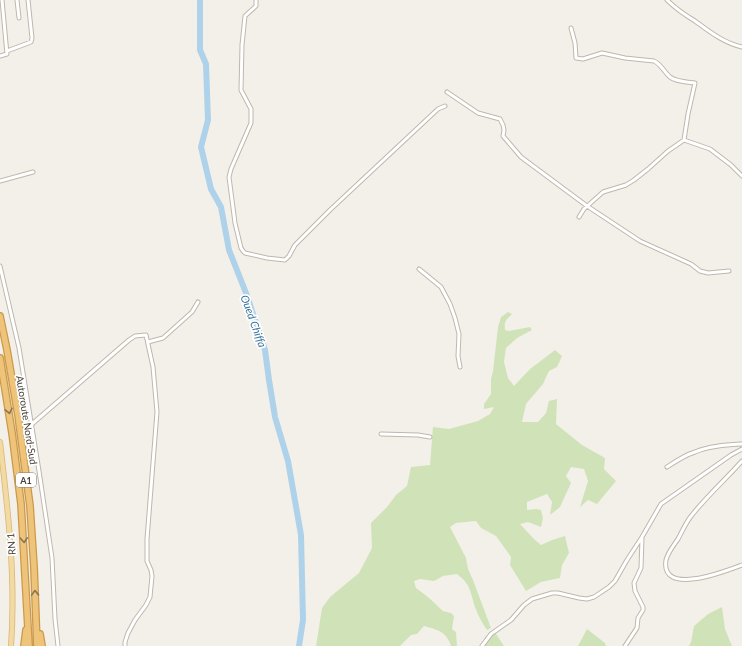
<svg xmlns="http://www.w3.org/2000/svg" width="742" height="646" viewBox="0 0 742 646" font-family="Lato,sans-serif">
  <rect width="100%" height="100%" fill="#f3f0ea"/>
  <path fill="#d0e3b8" d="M508,312L512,314C506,320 504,321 505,330L509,331L530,327L532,330L517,338L506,348L504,362L508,378L514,386L530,369L555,350L562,356L557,367L549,371L543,384L526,404L522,422H538L546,413L549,401L557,399L556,424L582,445L605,458L604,469L616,481L597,504L588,500L580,507L588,481L584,469L571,467L566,476L571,483L560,507L550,515L552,502L547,494L527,502V510L536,509L541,510L543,518L541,527L528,522L520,524L534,539L541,545L552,540L565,536L569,553L562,565L560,578L541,582L526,591L510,565L511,557L496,536L481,528L476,521L456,523L450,527L466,558L468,569L473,580L491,628L487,630C482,623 478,615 475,607C470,591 471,585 457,574L443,576L434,581L420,579L414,581L416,588L428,597L443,611L451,613L454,616L452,629L456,632L457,646H451C446,631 438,630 424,626L417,634L411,635L400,646H316L322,608L330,597L359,573L372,548L371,523L387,507L396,495L407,486L411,467L430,465L433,427L449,429L478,421L490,414L494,407L484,409V404L491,394V379L493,371L498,327L501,317Z
    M722,607L725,629L732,646H689L691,642L694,626L708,614Z
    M587,629L605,643L606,646H578Z
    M494,631L504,646H483L485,637Z"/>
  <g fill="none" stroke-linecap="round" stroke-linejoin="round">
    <path stroke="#aed2e9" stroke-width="6" d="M200,0V50L206,64L208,120L201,147L211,189L221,207L229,250L246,293L265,350L269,380L275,417L288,461L301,535L303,620L299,646"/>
    <g stroke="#beb7ad" stroke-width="5">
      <path id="minor" d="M17,0L19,18
        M256,0V6L245,16L242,45L241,90L251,109V123L231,169L229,177L235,223L241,248L243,251L245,253L267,258L285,260L289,256L295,245L330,210L438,109L445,106
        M667,0C675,8 685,15 695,21C710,32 724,43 742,47
        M571,28L575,43L576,58L583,59L602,53L625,58L654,61C661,64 664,72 670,77C676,82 688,82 695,83L688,114L684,140
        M7,51L31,42L32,38L28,0
        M0,56L7,54L2,0
        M447,92L478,113L500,119L503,125L504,130L503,136L521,157L587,206L640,241L691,264L700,271L708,273L729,271
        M684,140L710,149L731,165L742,176
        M0,181L33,172
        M579,217L584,209L603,192L626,185L634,180L648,169L668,151L684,140
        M0,266L19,348L39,471L52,558L55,619L58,646
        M419,269L441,287L450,304L455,318L459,334L458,356L460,367
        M148,342L163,338L192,312L198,302
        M32,424L129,340L135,336L146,335L153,367L157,412L147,539V561L151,570L152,576L150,597L146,605L135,620L128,633L125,642V646
        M381,434L418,435L430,437
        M742,461C726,479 707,496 692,515C686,522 683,530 678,539C674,545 668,552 666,560C660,597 726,571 742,565
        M667,467C676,461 685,455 695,452C709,446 727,445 742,444
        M482,646L491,634L511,620L524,605L532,599L552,593H558L579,598L587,599L594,597L609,587L615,581L627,560L642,537L661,504L731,455L742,449
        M625,646L637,628L638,618L643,610V607L635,591L634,583L641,568L642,538"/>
    </g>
    <g stroke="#d7b674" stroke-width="6">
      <path id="primary" d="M0,442C8,510 16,578 11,646"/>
    </g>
    <g stroke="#cc994b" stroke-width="8">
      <path id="motorway" d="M0,316L7,350L18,415L30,506L34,567L37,646
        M0,358L12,433L21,504L29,646
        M40,634L42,646
        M24,646L26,630"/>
    </g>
    <use href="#minor" stroke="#fff" stroke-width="3"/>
    <use href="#primary" stroke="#f3daa3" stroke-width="4.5"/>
    <use href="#motorway" stroke="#eec47a" stroke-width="5.5"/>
  </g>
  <defs><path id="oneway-chevron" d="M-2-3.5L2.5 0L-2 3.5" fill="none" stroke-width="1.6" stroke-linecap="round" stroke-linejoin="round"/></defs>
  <g stroke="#897553">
    <use href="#oneway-chevron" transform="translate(9 411) rotate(78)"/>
    <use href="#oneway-chevron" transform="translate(24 540) rotate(87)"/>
    <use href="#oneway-chevron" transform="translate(35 593) rotate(-92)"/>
  </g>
  <g text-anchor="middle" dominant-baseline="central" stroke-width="3.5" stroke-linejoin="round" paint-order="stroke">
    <rect fill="#fff" stroke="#7e7a74" stroke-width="1" x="16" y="473" width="20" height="14" rx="3"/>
    <g font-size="9" font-weight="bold" fill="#464139">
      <text x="26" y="480">A1</text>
    </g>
    <g font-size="10" fill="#464139" stroke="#fff">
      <text transform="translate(27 420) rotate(81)">Autoroute Nord-Sud</text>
      <text transform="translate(11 544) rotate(-94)">RN 1</text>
    </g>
    <g font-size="11" font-style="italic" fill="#3c789f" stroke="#fff">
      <text transform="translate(254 321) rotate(70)">Oued Chiffa</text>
    </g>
  </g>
</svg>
